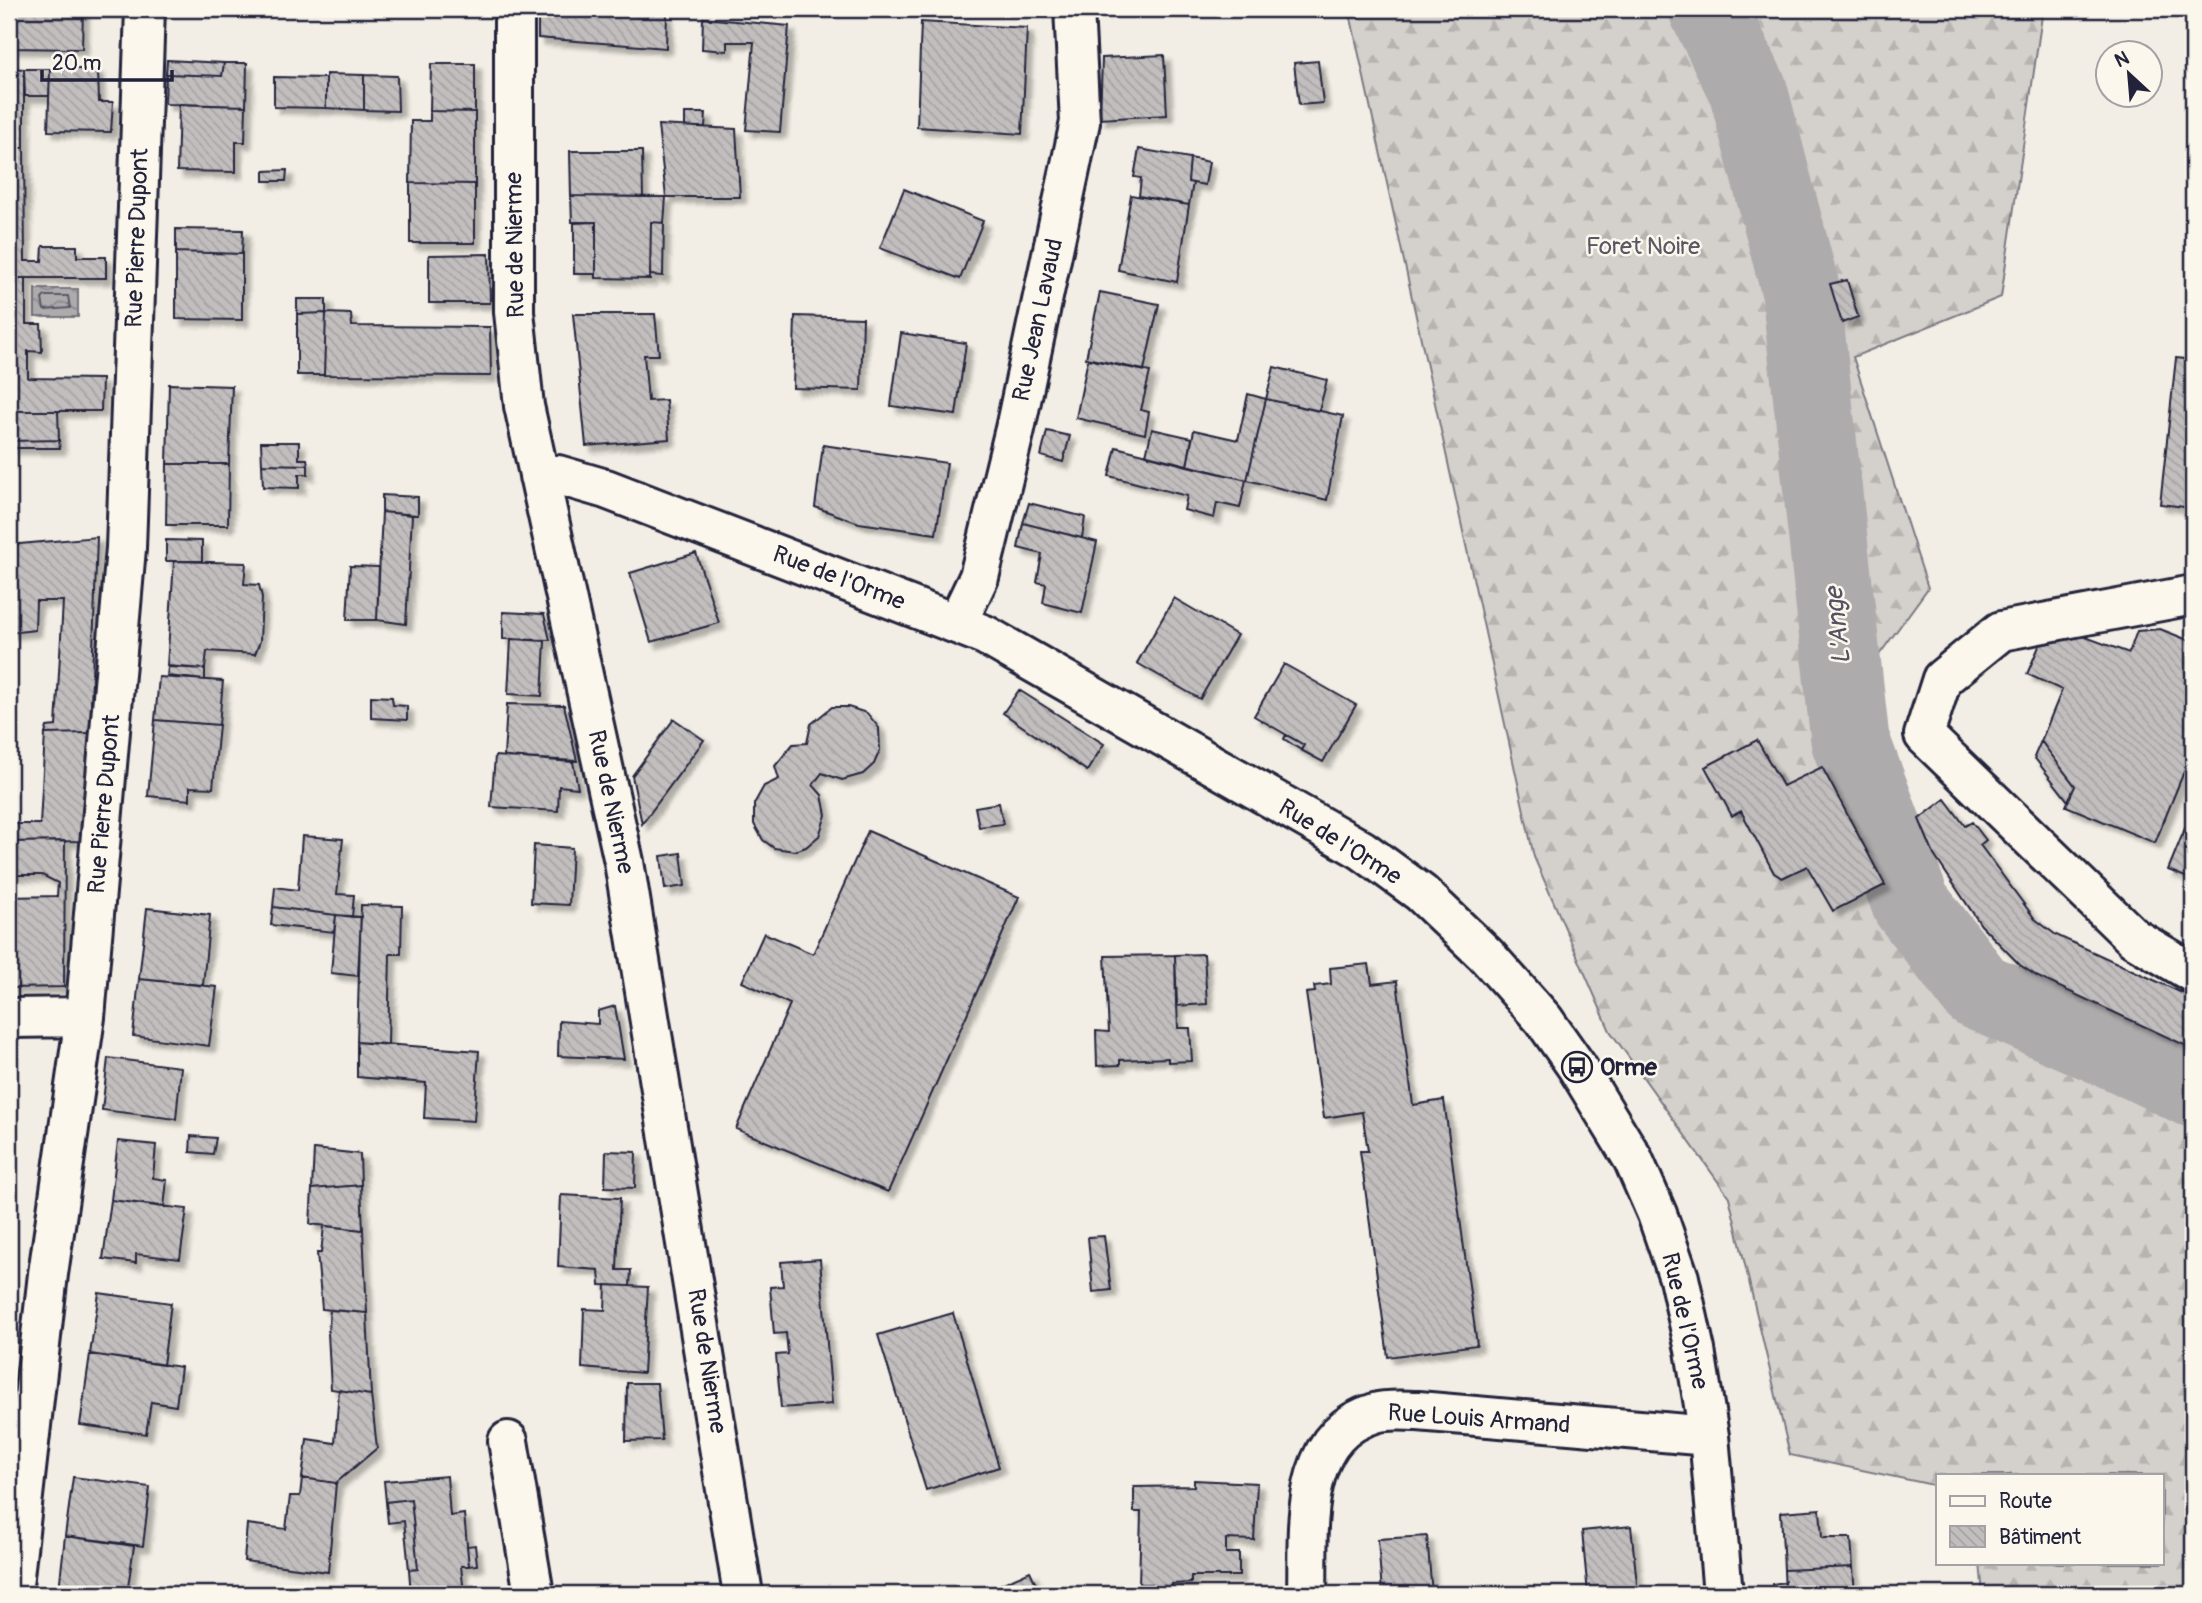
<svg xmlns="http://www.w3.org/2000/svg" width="2202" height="1603" viewBox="0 0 2202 1603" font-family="Pangolin,sans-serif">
  <defs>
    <pattern id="forest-firs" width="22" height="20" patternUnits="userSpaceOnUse" patternTransform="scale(1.75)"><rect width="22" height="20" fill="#d4d1cc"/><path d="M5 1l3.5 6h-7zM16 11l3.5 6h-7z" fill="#b6b3b0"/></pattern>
    <pattern id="water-waves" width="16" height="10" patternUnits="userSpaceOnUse" patternTransform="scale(1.75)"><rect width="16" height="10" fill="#aeabad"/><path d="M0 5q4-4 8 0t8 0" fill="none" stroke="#8d8b8e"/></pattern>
    <pattern id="building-back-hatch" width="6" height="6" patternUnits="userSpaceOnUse" patternTransform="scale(1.75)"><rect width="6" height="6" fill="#c2bebe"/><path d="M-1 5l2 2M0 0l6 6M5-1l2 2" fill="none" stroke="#a6a3a4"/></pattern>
    <filter id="shadow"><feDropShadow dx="6" dy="6" stdDeviation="2" flood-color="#0004"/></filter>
  </defs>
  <rect width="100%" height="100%" fill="#f2eee5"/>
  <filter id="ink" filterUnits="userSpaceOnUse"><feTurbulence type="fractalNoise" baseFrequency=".0143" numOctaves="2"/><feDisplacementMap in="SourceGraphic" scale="14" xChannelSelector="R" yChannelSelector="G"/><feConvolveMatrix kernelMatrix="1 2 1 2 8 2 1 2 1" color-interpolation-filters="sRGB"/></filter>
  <g filter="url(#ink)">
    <path fill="url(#forest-firs)" stroke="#7b7a84" stroke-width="2" d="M1349,9H2043L2001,297L1853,357L1928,588L1871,666L1910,864L2011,979L2193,1069V1594H1983L1980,1563H2162V1475H1938V1486L1790,1455L1729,1197L1610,1031L1534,857Z"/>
    <path fill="url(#water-waves)" stroke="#76747f" stroke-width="2" d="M35,289H78V317H35Z"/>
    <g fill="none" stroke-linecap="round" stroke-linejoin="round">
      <path stroke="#5a5969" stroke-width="2" d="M45,296H68L70,308L44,310L42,299Z"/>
      <path stroke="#aeabad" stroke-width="79" d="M1708,9L1748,90L1801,292L1850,740L1911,904L1978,991L2123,1054L2193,1088"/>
    </g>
    <path fill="url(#building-back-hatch)" stroke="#22223b" stroke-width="2" filter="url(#shadow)" d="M9,9H83L82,49L9,48Z
      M538,9H636V14H667L666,48L538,38Z
      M703,18L789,26L780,132L746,130L754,42H727V51L702,49Z
      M921,22L1027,28L1022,134L917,127Z
      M1164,55L1167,115L1100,119L1102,58Z
      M167,60L224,63L222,76L166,74Z
      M1318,61L1323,103L1299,105L1294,63Z
      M224,63H247L246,106L165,104L166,74L222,76Z
      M431,64H475V112L430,111Z
      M9,68L24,69V148H9Z
      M24,69H50L49,96H25Z
      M50,69H98L99,102H113L111,132L48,131Z
      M326,74L364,75V110L326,108Z
      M364,75L397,76L398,111L364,110Z
      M274,77L326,78V108L274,107Z
      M179,104L246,106L245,142H236V172L177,171Z
      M430,111L475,112V184L410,183L411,121H430Z
      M685,113H706L705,127H685Z
      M658,125L736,129L740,197H666Z
      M9,148H24L25,261H42L43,246H77V257H106V278H9Z
      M1139,149L1190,158L1188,182L1193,183L1189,205L1139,196L1141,178L1134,177Z
      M570,151H642L643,197L571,196Z
      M1190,158L1209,162L1205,185L1188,182Z
      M287,170L286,181H264V171Z
      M410,183L475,184V243H410Z
      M904,189L983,221L960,279L880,248Z
      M1131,195L1189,205L1177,282L1118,270Z
      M571,196L666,197L664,223L651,222L650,279L596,278V222H572Z
      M596,222V274H574V223Z
      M651,222L664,223L663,276L650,275Z
      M176,229L243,230L242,254L176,252Z
      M176,252L242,254V320L176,319Z
      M489,254L490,303H429V255Z
      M9,278L26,279V324H41L42,352L28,351V378L102,379L101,411H9Z
      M1847,280L1858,317L1842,323L1830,284Z
      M1100,292L1159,304L1144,370L1086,358Z
      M297,299H326V313L297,314Z
      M326,313L324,375H297V314Z
      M326,313L351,314L352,326L490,327L491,376L324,375Z
      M573,314H655L659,355H644L648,401L666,400L669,439L586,446Z
      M795,316L863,318L861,390L793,388Z
      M901,333L966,343L956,415L891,406Z
      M2176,358L2193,360V508L2160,504Z
      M1088,359L1150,372L1141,410L1149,412L1145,434L1076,418Z
      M1274,367L1327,380L1319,411L1266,399Z
      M169,384L232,386L229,464H167Z
      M1248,394L1266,399L1247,480L1187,466L1194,430L1238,440Z
      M1266,399L1343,416L1327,500L1247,480Z
      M9,411H58L59,440L9,441Z
      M1152,429L1192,438L1187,466L1146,455Z
      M1047,431L1070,436L1063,462L1041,456Z
      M59,440L60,448H9V441Z
      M261,442H299V459H307L308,465L262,464Z
      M823,445L947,463L936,534L859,523L815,507Z
      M1116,447L1246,480L1240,508L1217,503L1214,518L1184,510L1187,496L1109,476Z
      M167,464H229L228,525H166Z
      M262,464L308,465V474H299V488L263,487Z
      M382,495L418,497V515L382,512Z
      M1029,503L1085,517L1082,538L1023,523Z
      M382,512L412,515L406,624L377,620Z
      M1023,523L1097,542L1082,613L1043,603L1046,584L1037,582L1042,554L1018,548Z
      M97,537L90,733L45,734L47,727L56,726L63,601H36L35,630L9,633V545Z
      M166,540L202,541V561H166Z
      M696,553L719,623L651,642L630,573Z
      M174,561L246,563L244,584L259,585L262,597L260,641L255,654L207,651L205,669L167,666Z
      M350,566L379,567L377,620H347Z
      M1174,598L1237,635L1200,699L1137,663Z
      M503,612L544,614L550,640L503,639Z
      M2160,629L2193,642V737L2186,755L2190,757L2155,843L2066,806L2075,786L2041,741L2062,690L2027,674L2040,644L2072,632L2129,653L2137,631Z
      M511,639L545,641L542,696L508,694Z
      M1284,664L1356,705L1323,762L1301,750L1304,745L1254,716Z
      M168,667L205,669V680L167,676Z
      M159,677L223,681L219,725L155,720Z
      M1019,690L1104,744L1087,771L1003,713Z
      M371,696L392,697L393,705L407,706V720L371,718Z
      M507,704L564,705L577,761L504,757Z
      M832,707H848L867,713L879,728L880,750L874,764L863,774L842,780L822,773L813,785L822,795L826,815L819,836L806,847L795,851L774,848L763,840L754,824V804L764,786L779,779L775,766L793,744L807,743L811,724Z
      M674,719L704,740L642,824L632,776Z
      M155,720L219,725L213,788L190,787V800L148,796Z
      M90,733L82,841L9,842V824H40L45,734Z
      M1286,735L1304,745L1301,750L1284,739Z
      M1757,740L1783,786L1822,767L1885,885L1833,911L1807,866L1782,878L1774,873L1741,811L1732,816L1705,767Z
      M2041,741L2075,786L2068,801L2034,757Z
      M495,756L573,762L578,788L559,786L558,811L491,807Z
      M1945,799L1965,826L1972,822L1986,840L1980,845L2035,919L2056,935L2193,998V1049L2038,977L2020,965L1981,925L1934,855L1919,819Z
      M999,803L1003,824L979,827L975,807Z
      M2190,816L2193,817V880L2168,870Z
      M868,831L1019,897L888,1192L736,1129L790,1004L742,982L764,933L813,954Z
      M302,836L343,839L337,894L354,895L352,917L273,907L275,887L298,890Z
      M65,841L64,987L9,988V897L57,896L58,883L42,875H9V842Z
      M534,845L572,848L569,905L531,903Z
      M681,853L685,886L665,889L661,856Z
      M361,905L402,906L401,954H390L388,1045L357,1042Z
      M273,907L336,915L334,932L271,925Z
      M147,908L210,915L203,985L139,979Z
      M336,915L361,917L358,976L331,973Z
      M1204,954L1207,1004L1176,1006L1175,955Z
      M1175,955L1178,1028H1190L1192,1061L1168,1062V1058L1120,1060V1065L1097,1066L1096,1031L1109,1032L1105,956Z
      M1369,964L1372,984L1397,981L1413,1105L1444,1100L1477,1345L1388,1357L1360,1151H1368L1362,1112L1324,1118L1306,993L1315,992L1314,986L1331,984L1330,968Z
      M139,979L217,987L209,1046L133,1036Z
      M615,1006L624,1059L558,1056L559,1021L598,1024V1011Z
      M357,1042L479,1051L474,1121L424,1118L426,1083L357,1077Z
      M108,1058L181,1067L176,1119L102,1110Z
      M191,1136L216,1138L213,1154L190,1152Z
      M118,1141L156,1145L153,1178L167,1180L164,1207L111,1200Z
      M314,1149L360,1154L361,1185L312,1189Z
      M606,1151L636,1152L635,1188L605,1187Z
      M361,1185L363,1230L310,1224L312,1189Z
      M561,1195L620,1198L617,1270H631L630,1286L600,1285L599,1270L558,1267Z
      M111,1200L187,1209L180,1259L136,1254V1263L103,1259Z
      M324,1226L363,1230L367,1313L322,1309L317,1253H321Z
      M1104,1236L1111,1290L1093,1292L1088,1237Z
      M820,1259L832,1404L781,1408L776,1355L788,1354L786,1333L774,1334L770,1287L783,1286L781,1262Z
      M606,1285L648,1287L643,1373L582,1368L584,1309L605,1310Z
      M99,1293L171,1303L163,1365L90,1354Z
      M330,1310L367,1313L371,1395L331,1389L328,1333Z
      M953,1313L999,1467L926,1490L878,1335Z
      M90,1354L181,1367L176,1406L151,1402L146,1434L80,1425Z
      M627,1383H657L662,1440L626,1441Z
      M339,1390L371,1395L377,1448L336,1483L302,1478L307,1439L335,1443Z
      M447,1476L450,1516L464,1514L469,1566H461L464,1594H411L409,1570L418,1569L411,1499L386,1502L384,1481Z
      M73,1477L150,1487L143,1546L65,1536Z
      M302,1478L336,1483L328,1572L244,1561L247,1524L286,1529L290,1496H300Z
      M1194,1480L1257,1483L1254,1540L1226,1539V1553H1239V1576H1191V1583L1172,1584L1171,1594H1151V1584H1139L1141,1512H1134V1487L1194,1486Z
      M411,1499L418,1569L409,1570L404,1521L388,1523L386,1502Z
      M1820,1509L1822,1538H1851L1853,1567L1784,1570L1781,1512Z
      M1631,1526L1638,1594H1588L1582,1531Z
      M65,1536L134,1546L127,1594L59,1590Z
      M1427,1536L1432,1594H1382L1378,1539Z
      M475,1545L477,1565L469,1566L467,1546Z
      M1853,1567L1855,1594H1785L1784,1570Z
      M1030,1571L1041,1594H979Z
      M1785,1582V1594H1772V1584Z
      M1139,1584H1151V1594H1139Z"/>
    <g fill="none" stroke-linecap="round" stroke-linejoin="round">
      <g stroke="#22223b" stroke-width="44">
        <path id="minor" d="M514,9V312L524,406L624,862L743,1594
          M539,476L558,475L606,489L985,635L1362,850L1421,893L1486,955L1544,1020L1577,1067L1633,1159L1657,1214L1679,1278L1695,1350L1709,1436L1723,1594
          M2193,595L2001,631L1942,679L1924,735L2134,938L2193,973
          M957,623L979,577L1015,429L1080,122L1074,9
          M9,1018L85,1017
          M508,1441L534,1594
          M12,1594L48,1274L85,1017L126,548L145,9
          M1307,1594C1309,1530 1297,1436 1375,1413C1388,1409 1405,1411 1418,1411L1709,1436"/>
      </g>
      <use href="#minor" stroke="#fbf7ec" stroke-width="38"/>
    </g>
  </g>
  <defs>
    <g id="bus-ring" transform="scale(1.575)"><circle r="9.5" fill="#fbf7ec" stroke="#22223b" stroke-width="1.5"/><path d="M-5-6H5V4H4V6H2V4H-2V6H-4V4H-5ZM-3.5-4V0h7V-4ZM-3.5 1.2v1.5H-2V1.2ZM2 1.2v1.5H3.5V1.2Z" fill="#22223b"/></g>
  </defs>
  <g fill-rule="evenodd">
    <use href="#bus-ring" x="1577" y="1067"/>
  </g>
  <g text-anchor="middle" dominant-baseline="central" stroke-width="5" stroke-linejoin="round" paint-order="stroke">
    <g font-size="24" fill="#22223b" stroke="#fbf7ec">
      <text transform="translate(137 238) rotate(-88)">Rue Pierre Dupont</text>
      <text transform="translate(515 245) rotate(-91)">Rue de Nierme</text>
      <text transform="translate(1038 320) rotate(-78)">Rue Jean Lavaud</text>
      <text transform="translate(839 578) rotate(21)">Rue de l'Orme</text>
      <text transform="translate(611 802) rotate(78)">Rue de Nierme</text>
      <text transform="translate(104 804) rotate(-85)">Rue Pierre Dupont</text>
      <text transform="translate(1340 842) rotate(32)">Rue de l'Orme</text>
      <text transform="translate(1685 1321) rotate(77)">Rue de l'Orme</text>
      <text transform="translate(707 1361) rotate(81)">Rue de Nierme</text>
      <text transform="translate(1479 1419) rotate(4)">Rue Louis Armand</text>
    </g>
    <g font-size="24" fill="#575766" stroke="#fbf7ec">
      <text x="1643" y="246">Foret Noire</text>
    </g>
    <g font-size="24" font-weight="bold" fill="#22223b" stroke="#fbf7ec" text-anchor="start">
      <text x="1600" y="1067">Orme</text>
    </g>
    <g font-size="26" font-style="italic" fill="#535263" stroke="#fbf7ec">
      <text transform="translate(1838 626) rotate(-96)">L'Ange</text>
    </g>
  </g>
  <rect width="2202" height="1603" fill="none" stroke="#fbf7ec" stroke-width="35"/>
  <rect x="18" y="18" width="2167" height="1568" fill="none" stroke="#22223b" stroke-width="2.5" filter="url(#ink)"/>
  <rect x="1936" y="1474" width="228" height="91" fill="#fbf7ec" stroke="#a4a2a5" stroke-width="2"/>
  <rect x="1950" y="1496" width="35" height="10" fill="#fbf7ec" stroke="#a4a2a5" stroke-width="2"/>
  <text x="1999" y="1508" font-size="21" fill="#22223b">Route</text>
  <rect x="1950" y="1526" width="35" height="21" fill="url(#building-back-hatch)" stroke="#a4a2a5" stroke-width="2"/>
  <text x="1999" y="1544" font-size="21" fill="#22223b">Bâtiment</text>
  <g transform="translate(2129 74) rotate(334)"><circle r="33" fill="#fbf7ec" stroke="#a4a2a5" stroke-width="2"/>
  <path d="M0-5L12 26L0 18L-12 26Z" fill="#22223b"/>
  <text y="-10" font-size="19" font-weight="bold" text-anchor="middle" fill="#22223b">N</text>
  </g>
  <path d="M42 70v10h130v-10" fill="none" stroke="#22223b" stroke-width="3.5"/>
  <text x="52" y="70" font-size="21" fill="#22223b" stroke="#fbf7ec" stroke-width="5" paint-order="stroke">20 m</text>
</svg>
